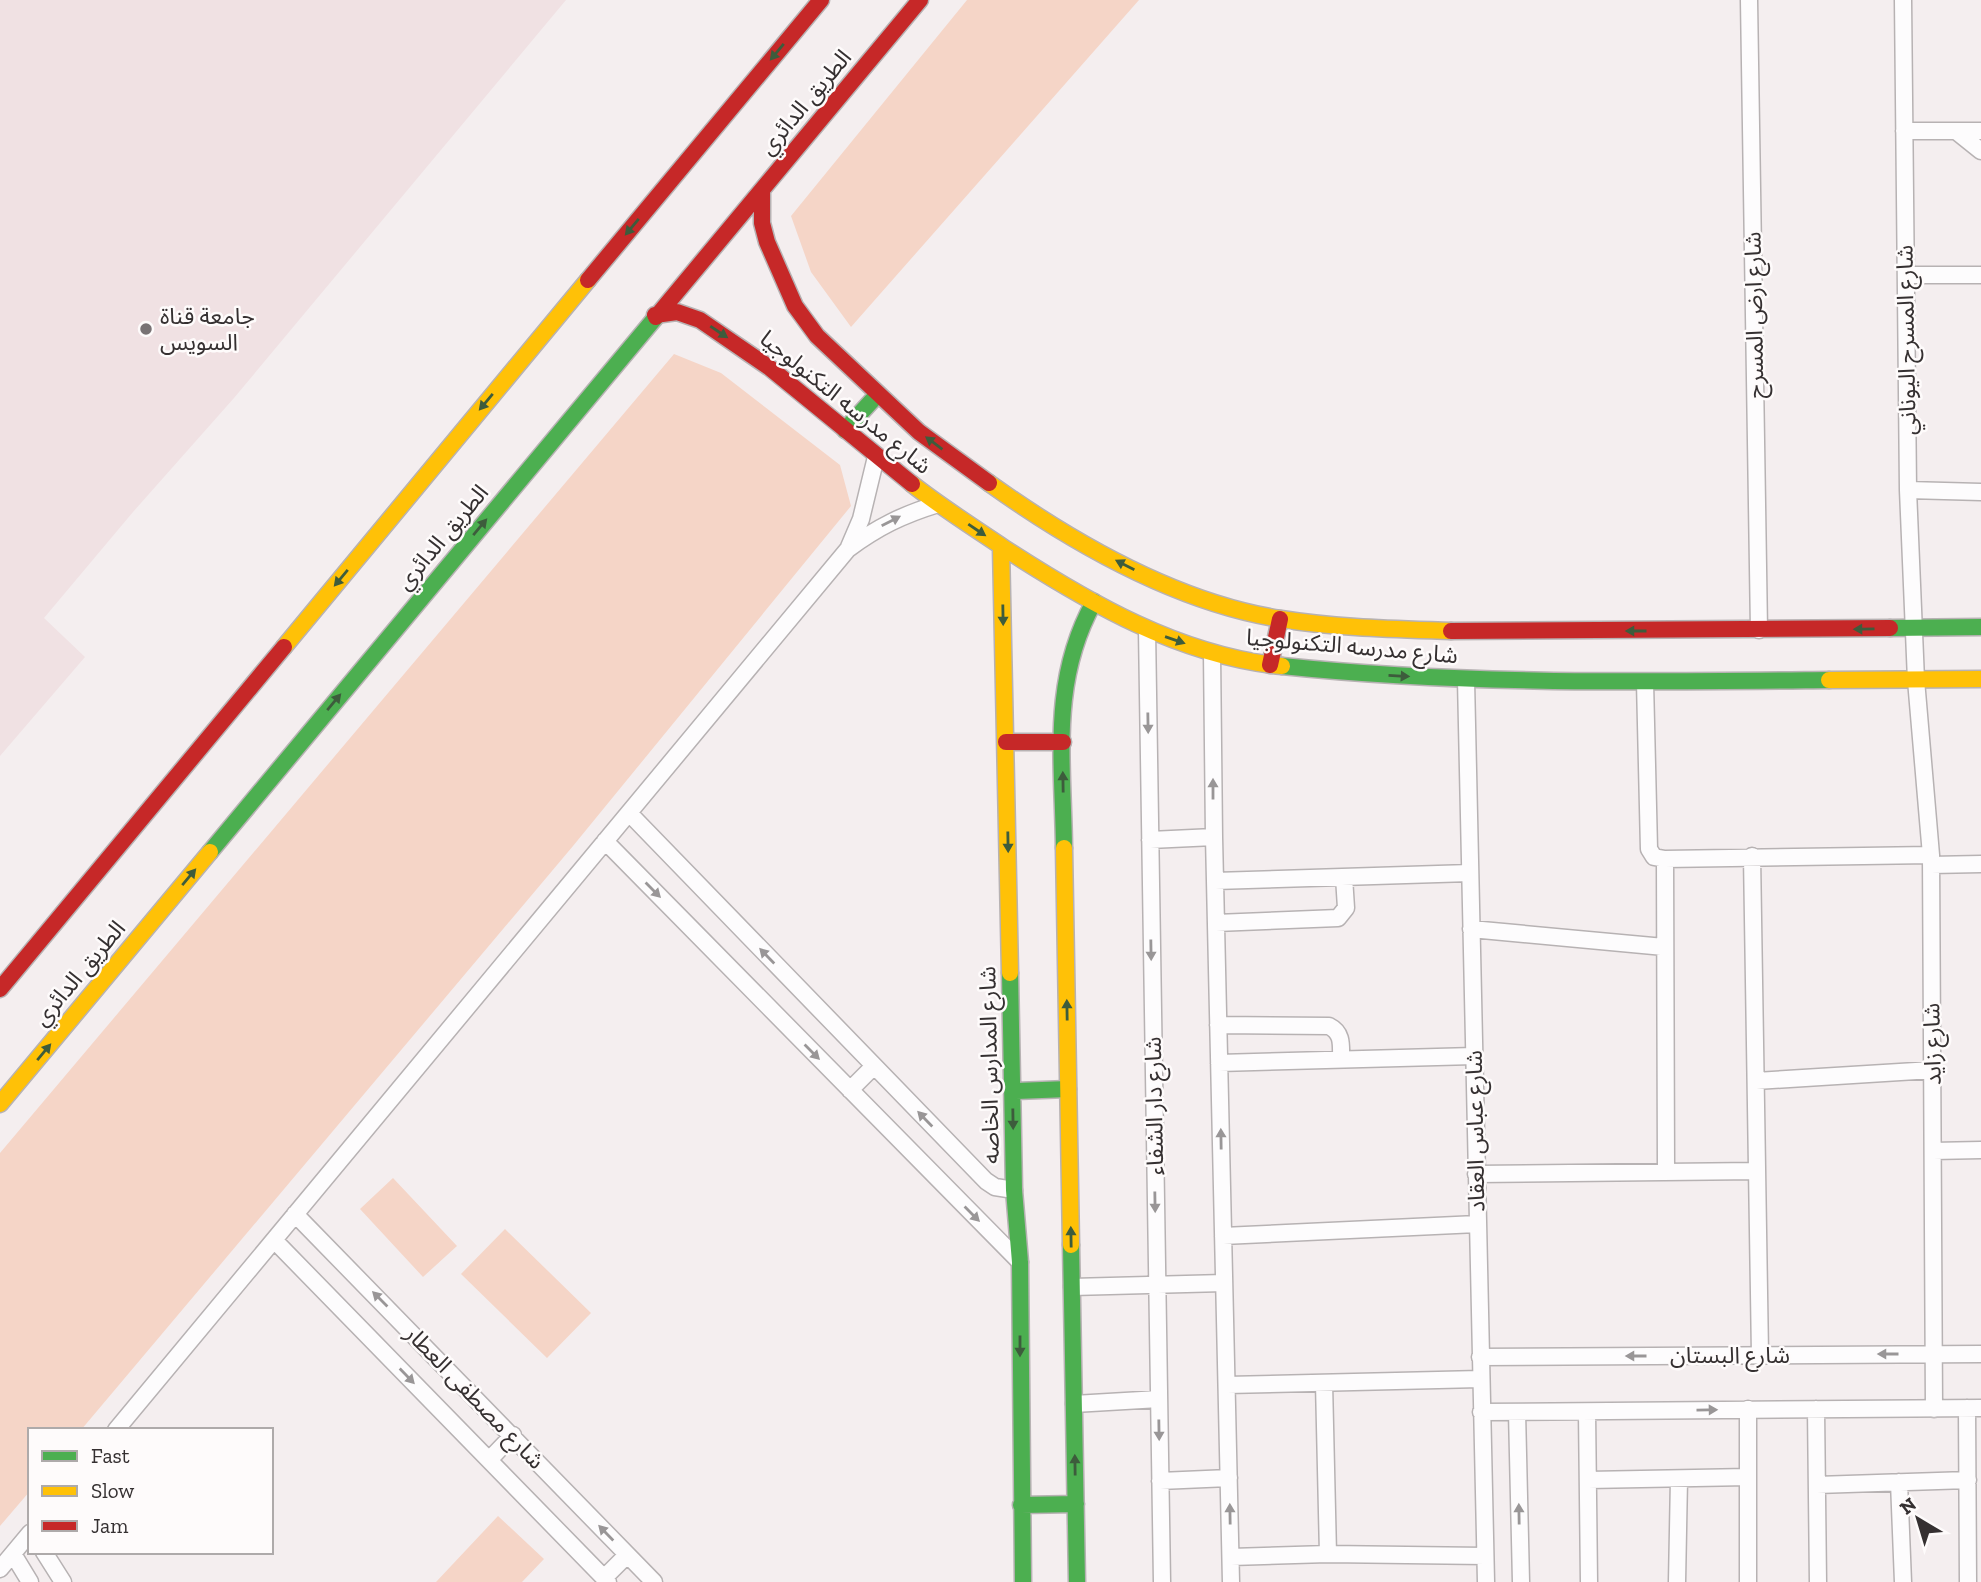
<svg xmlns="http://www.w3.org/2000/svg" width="1981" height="1582" viewBox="0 0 1981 1582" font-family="'Zilla Slab','Noto Sans Arabic',serif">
  <rect width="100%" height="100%" fill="#f4eeef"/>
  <path fill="#f0e1e3" d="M0,0H566L234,398L133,512L44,618L85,657L0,756Z"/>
  <path fill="#f5d5c7" d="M967,0H1139L851,327L811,272L791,216Z
    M674,354L721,373L840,465L851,506L573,846L81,1430H30V1491L0,1526V1153Z
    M393,1178L457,1246L423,1277L360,1209Z
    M505,1229L591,1313L547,1358L461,1274Z
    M498,1516L544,1559L522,1582H436Z"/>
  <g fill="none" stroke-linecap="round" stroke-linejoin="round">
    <g stroke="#b7b2b3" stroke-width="19">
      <path id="street" d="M1749,0L1759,630
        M1903,0L1908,490L1916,680L1931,855L1934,1409
        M1904,131H1981
        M1956,131L1981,151
        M1906,275H1981
        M1908,490L1981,492
        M849,547L861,519L876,457
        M1147,630L1162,1582
        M1212,653L1214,837L1231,1582
        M1466,680L1486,1582
        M1645,682L1649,849L1654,857L1665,859L1931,855
        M629,813L986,1181L995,1187L1014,1190
        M1150,840L1214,837
        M605,841L1020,1262
        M1752,856L1760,1355
        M1665,859L1666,1172
        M1931,865L1981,864
        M1215,881L1470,873
        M1216,923L1338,918L1346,908L1344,877
        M1471,929L1664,947
        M1218,1025L1329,1026C1343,1033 1341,1045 1341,1059
        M1219,1063L1474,1056
        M1756,1081L1932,1070
        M850,1090L874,1066
        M1933,1151L1981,1150
        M1476,1174L1757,1171
        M295,1214L654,1582
        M1223,1236L1477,1224
        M274,1240L608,1582
        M1072,1287L1224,1283
        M1480,1357L1981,1354
        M1324,1383L1328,1554
        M1227,1385L1480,1379
        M1074,1404L1159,1399
        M1967,1408L1968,1582
        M1816,1409L1818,1582
        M1481,1412L1981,1408
        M1517,1412L1521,1582
        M1587,1412L1589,1582
        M116,1430L848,549C878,527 902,515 938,504
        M489,1460L513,1435
        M1588,1480L1748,1477
        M1160,1481L1229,1478
        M1899,1482L1903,1582
        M1817,1485L1968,1480
        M44,1552L63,1582
        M13,1554L30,1582
        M1231,1557L1328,1554L1485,1556
        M0,1569L30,1533
        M604,1578L627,1555
        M1677,1582L1679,1479
        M1748,1582V1409"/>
    </g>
    <g stroke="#b7b2b3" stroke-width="19">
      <path id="fast" d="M845,430L878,394
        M1890,628L1981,627
        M1282,666C1464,685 1647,682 1829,680
        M1064,848C1063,761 1050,681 1094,602
        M210,852L656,317
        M1010,973L1014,1190L1020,1262L1023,1582
        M1013,1091L1068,1089
        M1071,1245L1077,1582
        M1021,1505L1076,1504"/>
    </g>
    <g stroke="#b7b2b3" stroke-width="19">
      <path id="slow" d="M989,483C1073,543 1178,603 1281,619C1337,628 1395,629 1451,631
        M912,484C941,507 973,527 1004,548C1089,603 1180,656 1282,666
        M1001,547L1010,973
        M284,647L588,280
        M1829,680L1981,679
        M1064,848L1071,1245
        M0,1104L210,852"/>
    </g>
    <g stroke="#b7b2b3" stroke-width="19">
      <path id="jam" d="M762,190V223L767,242L795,306L817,336L919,432L989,483
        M588,280L821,0
        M655,315L677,312L700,320L770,368L912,484
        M656,317L920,0
        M1451,631L1890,628
        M1270,665L1280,619
        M1006,742H1063
        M0,989L284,647"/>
    </g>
    <use href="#street" stroke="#fdfcfd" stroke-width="16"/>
    <use href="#fast" stroke="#4caf50" stroke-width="16"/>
    <use href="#slow" stroke="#ffc107" stroke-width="16"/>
    <use href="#jam" stroke="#c62828" stroke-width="16"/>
  </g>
  <defs><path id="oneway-solid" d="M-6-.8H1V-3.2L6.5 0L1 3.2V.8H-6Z" transform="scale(1.75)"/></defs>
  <g fill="#3d5c3c">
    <use href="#oneway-solid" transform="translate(777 52) rotate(130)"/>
    <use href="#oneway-solid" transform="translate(632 227) rotate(130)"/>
    <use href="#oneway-solid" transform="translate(719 332) rotate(34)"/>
    <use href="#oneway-solid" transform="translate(486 402) rotate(130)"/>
    <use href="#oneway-solid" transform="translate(934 443) rotate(-143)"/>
    <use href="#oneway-solid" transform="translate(480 527) rotate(-50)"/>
    <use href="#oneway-solid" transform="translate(977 530) rotate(34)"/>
    <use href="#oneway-solid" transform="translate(1125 565) rotate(-153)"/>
    <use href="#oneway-solid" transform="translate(341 578) rotate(130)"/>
    <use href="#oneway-solid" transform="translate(1003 615) rotate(89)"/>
    <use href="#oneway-solid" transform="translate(1864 629) rotate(179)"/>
    <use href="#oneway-solid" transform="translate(1636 631) rotate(180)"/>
    <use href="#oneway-solid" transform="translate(1175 640) rotate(19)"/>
    <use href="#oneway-solid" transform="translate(1399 676) rotate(3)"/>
    <use href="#oneway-solid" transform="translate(334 702) rotate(-50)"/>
    <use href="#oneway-solid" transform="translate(1063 782) rotate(-91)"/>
    <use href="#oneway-solid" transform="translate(1008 842) rotate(89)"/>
    <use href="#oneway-solid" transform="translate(189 877) rotate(-50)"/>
    <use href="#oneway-solid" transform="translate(1067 1010) rotate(-91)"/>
    <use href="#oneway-solid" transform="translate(44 1052) rotate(-50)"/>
    <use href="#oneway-solid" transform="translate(1013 1119) rotate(89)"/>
    <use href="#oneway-solid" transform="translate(1071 1237) rotate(-91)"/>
    <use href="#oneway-solid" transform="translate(1020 1346) rotate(90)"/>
    <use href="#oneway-solid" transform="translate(1075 1465) rotate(-91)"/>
  </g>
  <g fill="#999697">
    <use href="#oneway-solid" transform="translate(891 521) rotate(-27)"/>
    <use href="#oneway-solid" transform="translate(1148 723) rotate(89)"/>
    <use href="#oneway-solid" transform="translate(1213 789) rotate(-90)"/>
    <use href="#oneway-solid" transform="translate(653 890) rotate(45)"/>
    <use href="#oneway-solid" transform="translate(1151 950) rotate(89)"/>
    <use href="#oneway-solid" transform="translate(767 956) rotate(-134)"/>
    <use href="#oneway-solid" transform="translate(812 1052) rotate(45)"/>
    <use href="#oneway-solid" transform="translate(925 1119) rotate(-134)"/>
    <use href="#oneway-solid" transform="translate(1221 1139) rotate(-91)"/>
    <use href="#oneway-solid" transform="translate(1155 1202) rotate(89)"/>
    <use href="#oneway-solid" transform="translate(972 1214) rotate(45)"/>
    <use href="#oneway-solid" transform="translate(380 1299) rotate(-135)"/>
    <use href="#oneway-solid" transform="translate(1888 1354) rotate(180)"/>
    <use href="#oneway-solid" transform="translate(1636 1356) rotate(180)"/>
    <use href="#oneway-solid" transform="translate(407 1376) rotate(46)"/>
    <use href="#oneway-solid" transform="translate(1707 1410) rotate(-1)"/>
    <use href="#oneway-solid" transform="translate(1159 1430) rotate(89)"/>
    <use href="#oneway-solid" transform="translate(1230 1514) rotate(-91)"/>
    <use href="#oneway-solid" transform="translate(1519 1514) rotate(-91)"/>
    <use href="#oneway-solid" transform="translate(606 1533) rotate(-134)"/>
  </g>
  <circle fill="#787274" stroke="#fefbfb" stroke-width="2.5" cx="146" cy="329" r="7"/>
  <g text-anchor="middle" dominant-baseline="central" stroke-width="5" stroke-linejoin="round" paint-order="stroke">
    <g font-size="23" fill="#353031" stroke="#fefbfb">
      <text transform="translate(805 102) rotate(-50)">الطريق الدائري</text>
      <text transform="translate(1754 315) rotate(-91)">شارع ارض المسرح</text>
      <text transform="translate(1906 340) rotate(-91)">شارع المسرح اليوناني</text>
      <text transform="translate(846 402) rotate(39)">شارع مدرسه التكنولوجيا</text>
      <text transform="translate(442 537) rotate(-50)">الطريق الدائري</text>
      <text transform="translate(1352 646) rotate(5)">شارع مدرسه التكنولوجيا</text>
      <text transform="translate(79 973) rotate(-50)">الطريق الدائري</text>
      <text transform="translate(1932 1044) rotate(-91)">شارع زايد</text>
      <text transform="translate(989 1065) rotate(-91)">شارع المدارس الخاصه</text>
      <text transform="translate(1154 1106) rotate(-91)">شارع دار الشفاء</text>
      <text transform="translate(1475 1131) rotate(-91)">شارع عباس العقاد</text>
      <text x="1730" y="1355">شارع البستان</text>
      <text transform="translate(475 1397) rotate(46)">شارع مصطفى العطار</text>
    </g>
    <g font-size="23" fill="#353031" stroke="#fefbfb" text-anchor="start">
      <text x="160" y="316">جامعة قناة<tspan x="160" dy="26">السويس</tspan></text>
    </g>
  </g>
  <rect x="28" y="1428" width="245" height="126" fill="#fefbfb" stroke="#aeaaaa" stroke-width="2"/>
  <rect x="42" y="1451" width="35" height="10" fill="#4caf50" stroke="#aeaaaa" stroke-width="2"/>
  <text x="91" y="1463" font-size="21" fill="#353031">Fast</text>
  <rect x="42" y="1486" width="35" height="10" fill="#ffc107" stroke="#aeaaaa" stroke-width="2"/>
  <text x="91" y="1498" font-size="21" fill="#353031">Slow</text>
  <rect x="42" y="1521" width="35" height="10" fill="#c62828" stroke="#aeaaaa" stroke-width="2"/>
  <text x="91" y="1533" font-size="21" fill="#353031">Jam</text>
  <g transform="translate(1918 1519) rotate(322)" stroke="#fefbfb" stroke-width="5" paint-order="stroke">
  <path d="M0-5L12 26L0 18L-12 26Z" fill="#353031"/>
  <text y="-10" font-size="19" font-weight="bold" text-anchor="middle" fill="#353031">N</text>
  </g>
</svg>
